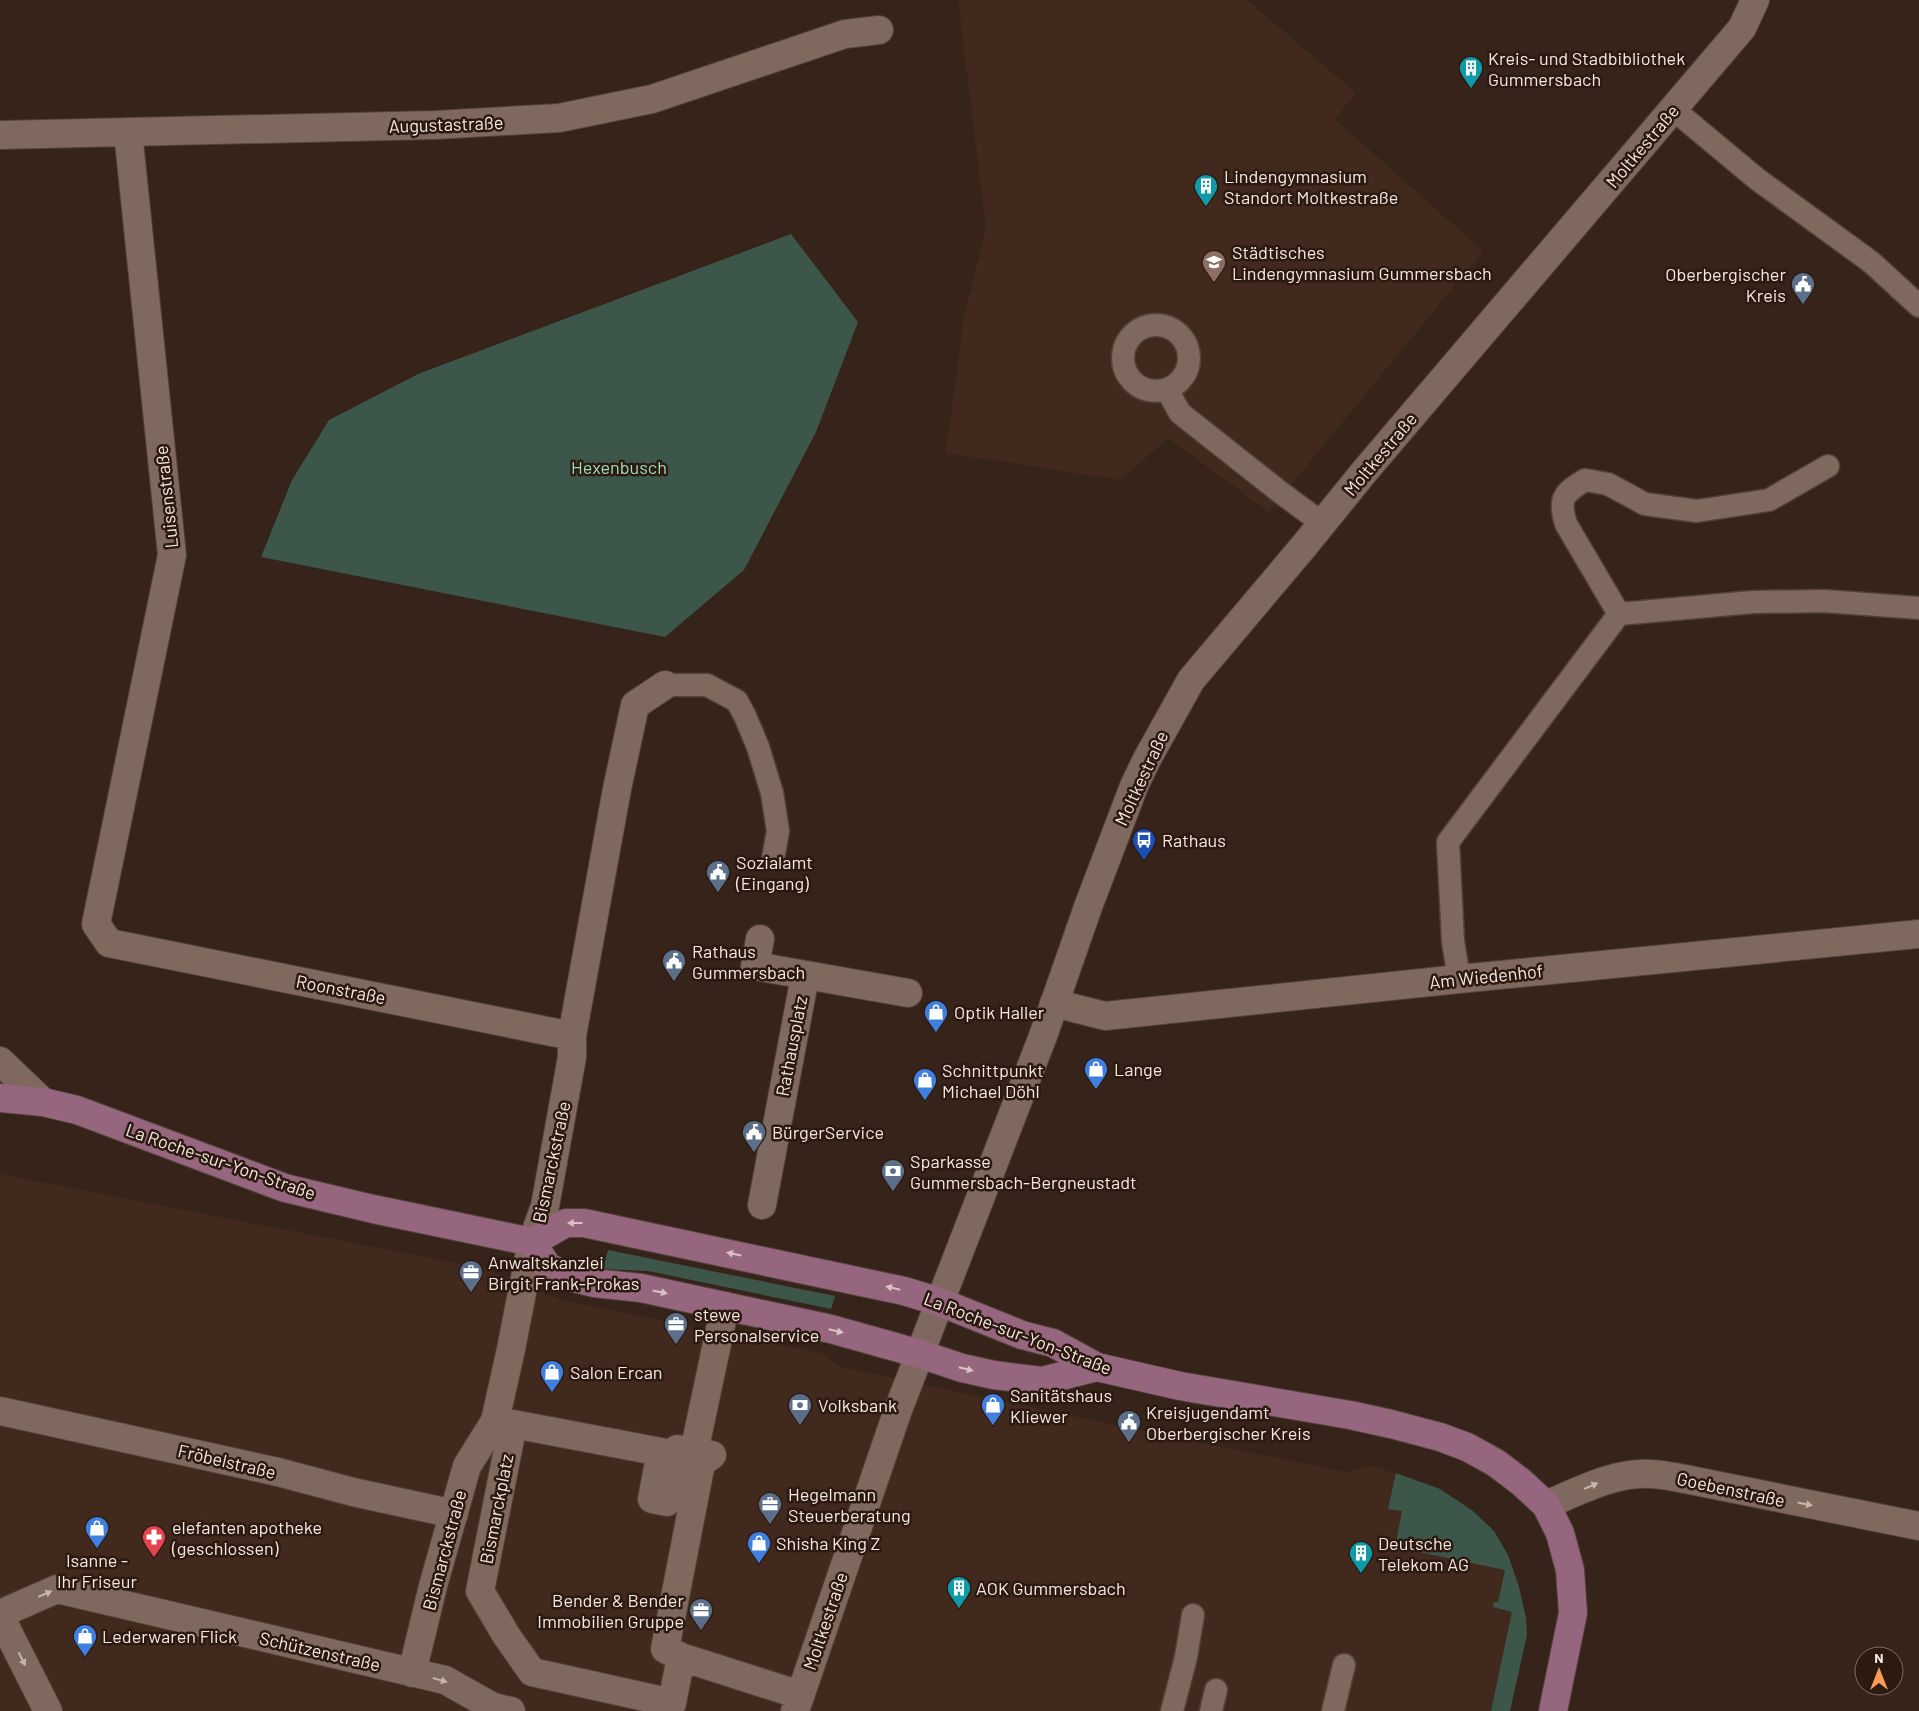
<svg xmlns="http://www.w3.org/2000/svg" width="1919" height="1711" viewBox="0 0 1919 1711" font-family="Barlow,sans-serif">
  <rect width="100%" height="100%" fill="#36231a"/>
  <path fill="#42291d" d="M958,0H1247L1356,93L1335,119L1483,251L1269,512L1168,438L1121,480L946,453L964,316L986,228Z
    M0,1174L487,1269L561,1300L822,1353L840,1367L1158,1434L1347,1472L1363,1467H1378L1440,1489L1473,1511L1494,1531L1508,1555L1519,1587L1526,1618L1527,1635L1510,1711H0Z"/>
  <path fill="#3c5649" d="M791,234L858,322L816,432L744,570L665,637L261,557L292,480L329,420L418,374Z
    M608,1250L835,1296L831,1309L648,1271L603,1269Z
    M1396,1473L1440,1489L1473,1511L1494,1531L1508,1555L1519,1587L1526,1618L1527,1635L1510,1711H1491L1512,1612L1493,1607L1494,1602H1498L1505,1570L1395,1547L1402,1511L1388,1509Z"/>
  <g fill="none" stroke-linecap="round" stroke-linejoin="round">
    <g stroke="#51413a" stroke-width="25">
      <path id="lane" d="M1673,109L1757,179L1871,262L1919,306
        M1123 358a33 33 0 1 1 66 0a33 33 0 1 1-66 0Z
        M1167,390L1180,413L1280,492L1322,523
        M1619,614L1753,602L1824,601L1919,608
        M665,685H707L737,701L745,716L758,747L772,793L778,831L773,859
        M1459,979L1453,941L1448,842L1619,614L1566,524C1558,498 1564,493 1585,480L1608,484L1645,504L1697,511L1769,500L1828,466
        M1172,1711L1186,1657L1193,1615
        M1211,1711L1216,1690
        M1333,1711L1344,1665"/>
    </g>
    <g stroke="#51413a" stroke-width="30">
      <path id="street" d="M128,132L172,555L96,924L109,943L572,1036
        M0,135L435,125L559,118L652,99L845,34L879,30
        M760,939L755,966L908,993
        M1054,1003L1105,1016L1459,979L1919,934
        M0,1061L43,1102
        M762,1205L805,976
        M0,1411L278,1472L353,1492L454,1514
        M513,1424L661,1452L652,1499L667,1502L677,1449L712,1455L701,1463L665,1649L681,1657L672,1703L532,1672L506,1635L480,1591Z
        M694,1452L725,1306
        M1546,1505C1579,1491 1614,1472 1651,1474C1659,1474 1667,1476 1675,1477L1919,1526
        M0,1614L57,1589L445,1680L493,1707L511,1711
        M0,1616L48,1711
        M681,1657L800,1695
        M412,1673L433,1586L467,1466L495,1421L511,1349L532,1242L545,1206L572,1057V1036L617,789L635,705L665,685
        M795,1711L898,1410L1043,1036L1088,907L1134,786L1147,759L1191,680L1304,546L1364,472L1742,28L1755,0"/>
    </g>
    <g stroke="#51413a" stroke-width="30">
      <path id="secondary" d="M0,1098L43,1102L77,1110L285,1188L373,1209L532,1242L566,1223H584L904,1291L940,1302L1022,1335L1053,1343L1097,1367L1180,1386L1350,1415L1391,1424L1440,1437L1467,1447L1496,1463L1521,1482L1546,1505L1560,1533L1570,1570L1573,1613L1553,1711
        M532,1242L547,1266L565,1276L594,1283L641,1288L831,1329L920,1354L962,1368L994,1375L1042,1381L1097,1367"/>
    </g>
    <use href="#lane" stroke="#7f685e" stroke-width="22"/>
    <use href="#street" stroke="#7f685e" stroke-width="28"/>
    <use href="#secondary" stroke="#95667d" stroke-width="28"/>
  </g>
  <defs><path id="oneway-solid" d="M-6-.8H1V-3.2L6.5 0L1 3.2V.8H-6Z" transform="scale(1.25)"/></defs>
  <g fill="#d8c1c4">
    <use href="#oneway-solid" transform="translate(575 1223) rotate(180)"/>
    <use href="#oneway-solid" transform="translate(734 1254) rotate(-168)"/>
    <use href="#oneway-solid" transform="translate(893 1288) rotate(-167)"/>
    <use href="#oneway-solid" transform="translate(660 1292) rotate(12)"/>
    <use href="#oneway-solid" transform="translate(836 1331) rotate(13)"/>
    <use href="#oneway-solid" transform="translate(966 1369) rotate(14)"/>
  </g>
  <g fill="#c6b5ad">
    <use href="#oneway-solid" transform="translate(1591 1486) rotate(-23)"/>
    <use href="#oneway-solid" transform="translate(1805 1504) rotate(11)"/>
    <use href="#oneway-solid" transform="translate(45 1594) rotate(-23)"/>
    <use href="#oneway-solid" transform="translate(22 1659) rotate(63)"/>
    <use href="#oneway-solid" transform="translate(440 1680) rotate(16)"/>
  </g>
  <defs>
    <g id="building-pin" transform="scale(1.25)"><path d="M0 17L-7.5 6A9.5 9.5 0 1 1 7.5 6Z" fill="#0f9aa8" stroke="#2c1a11"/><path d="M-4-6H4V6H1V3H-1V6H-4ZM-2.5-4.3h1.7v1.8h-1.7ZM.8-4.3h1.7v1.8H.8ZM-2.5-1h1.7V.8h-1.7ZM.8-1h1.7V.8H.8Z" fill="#fff"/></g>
    <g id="school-pin" transform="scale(1.25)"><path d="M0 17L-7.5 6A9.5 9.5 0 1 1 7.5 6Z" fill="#8d6e63" stroke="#2c1a11"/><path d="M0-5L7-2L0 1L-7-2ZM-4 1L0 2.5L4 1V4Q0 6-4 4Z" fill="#fff"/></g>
    <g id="civic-pin" transform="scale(1.25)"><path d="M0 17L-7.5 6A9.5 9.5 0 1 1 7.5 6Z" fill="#5c6f8a" stroke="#2c1a11"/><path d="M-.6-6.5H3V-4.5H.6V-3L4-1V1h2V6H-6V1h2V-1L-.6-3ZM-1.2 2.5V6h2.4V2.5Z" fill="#fff"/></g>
    <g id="bus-pin" transform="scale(1.25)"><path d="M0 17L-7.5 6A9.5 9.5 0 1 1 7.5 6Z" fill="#1a4fb4" stroke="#2c1a11"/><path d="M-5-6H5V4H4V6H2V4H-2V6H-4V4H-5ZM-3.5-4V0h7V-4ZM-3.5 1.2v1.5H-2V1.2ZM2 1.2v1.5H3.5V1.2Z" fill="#fff"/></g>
    <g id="shop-pin" transform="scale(1.25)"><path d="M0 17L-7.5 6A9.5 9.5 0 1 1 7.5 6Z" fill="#3f7fe0" stroke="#2c1a11"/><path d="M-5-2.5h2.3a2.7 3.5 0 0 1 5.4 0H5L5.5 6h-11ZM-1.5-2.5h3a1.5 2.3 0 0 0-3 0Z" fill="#fff"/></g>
    <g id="bank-pin" transform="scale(1.25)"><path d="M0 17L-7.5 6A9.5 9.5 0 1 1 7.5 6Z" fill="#5c6f8a" stroke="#2c1a11"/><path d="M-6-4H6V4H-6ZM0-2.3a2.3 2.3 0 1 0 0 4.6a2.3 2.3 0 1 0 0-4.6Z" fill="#fff"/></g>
    <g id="office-pin" transform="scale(1.25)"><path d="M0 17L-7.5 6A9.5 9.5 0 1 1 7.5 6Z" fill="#5c6f8a" stroke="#2c1a11"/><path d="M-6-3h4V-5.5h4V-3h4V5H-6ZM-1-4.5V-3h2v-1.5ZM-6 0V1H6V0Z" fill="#fff"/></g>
    <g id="pharmacy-pin" transform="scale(1.25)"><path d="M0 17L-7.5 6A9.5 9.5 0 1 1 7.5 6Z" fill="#e0444e" stroke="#2c1a11"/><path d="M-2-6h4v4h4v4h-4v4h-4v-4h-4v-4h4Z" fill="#fff"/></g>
  </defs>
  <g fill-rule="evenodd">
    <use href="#building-pin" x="1471" y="68"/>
    <use href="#building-pin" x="1206" y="186"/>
    <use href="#school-pin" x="1214" y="262"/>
    <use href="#civic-pin" x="1803" y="284"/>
    <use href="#bus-pin" x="1144" y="840"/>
    <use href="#civic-pin" x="718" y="872"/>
    <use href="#civic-pin" x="674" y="961"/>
    <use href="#shop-pin" x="936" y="1012"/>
    <use href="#shop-pin" x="1096" y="1069"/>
    <use href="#shop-pin" x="925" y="1080"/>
    <use href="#civic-pin" x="754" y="1132"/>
    <use href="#bank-pin" x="893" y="1171"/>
    <use href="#office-pin" x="471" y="1272"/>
    <use href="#office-pin" x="676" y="1324"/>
    <use href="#shop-pin" x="552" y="1372"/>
    <use href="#bank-pin" x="800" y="1405"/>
    <use href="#shop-pin" x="993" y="1405"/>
    <use href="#civic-pin" x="1129" y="1422"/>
    <use href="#office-pin" x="770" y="1504"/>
    <use href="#shop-pin" x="97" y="1528"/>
    <use href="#pharmacy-pin" x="154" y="1537"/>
    <use href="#shop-pin" x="759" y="1543"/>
    <use href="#building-pin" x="1361" y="1553"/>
    <use href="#building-pin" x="959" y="1588"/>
    <use href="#office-pin" x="701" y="1610"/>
    <use href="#shop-pin" x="85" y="1636"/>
  </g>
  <g text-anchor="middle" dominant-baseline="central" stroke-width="5" stroke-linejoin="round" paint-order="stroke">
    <g font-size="18" fill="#f5e8e2" stroke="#2c1a11" text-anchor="start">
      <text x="1488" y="58">Kreis- und Stadbibliothek<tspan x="1488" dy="21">Gummersbach</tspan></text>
      <text x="1224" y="176">Lindengymnasium<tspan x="1224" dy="21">Standort Moltkestraße</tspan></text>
      <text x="1232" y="252">Städtisches<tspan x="1232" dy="21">Lindengymnasium Gummersbach</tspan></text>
      <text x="1786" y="274" text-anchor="end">Oberbergischer<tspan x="1786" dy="21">Kreis</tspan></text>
      <text x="1162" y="840">Rathaus</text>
      <text x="736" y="862">Sozialamt<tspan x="736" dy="21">(Eingang)</tspan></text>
      <text x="692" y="951">Rathaus<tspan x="692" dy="21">Gummersbach</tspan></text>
      <text x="954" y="1012">Optik Haller</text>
      <text x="1114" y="1069">Lange</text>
      <text x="942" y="1070">Schnittpunkt<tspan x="942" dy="21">Michael Döhl</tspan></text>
      <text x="772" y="1132">BürgerService</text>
      <text x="910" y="1161">Sparkasse<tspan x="910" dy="21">Gummersbach-Bergneustadt</tspan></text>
      <text x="488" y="1262">Anwaltskanzlei<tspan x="488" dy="21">Birgit Frank-Prokas</tspan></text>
      <text x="694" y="1314">stewe<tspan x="694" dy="21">Personalservice</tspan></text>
      <text x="570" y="1372">Salon Ercan</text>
      <text x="1010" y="1395">Sanitätshaus<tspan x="1010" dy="21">Kliewer</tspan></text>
      <text x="818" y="1405">Volksbank</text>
      <text x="1146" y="1412">Kreisjugendamt<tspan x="1146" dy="21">Oberbergischer Kreis</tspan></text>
      <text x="788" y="1494">Hegelmann<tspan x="788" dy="21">Steuerberatung</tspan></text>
      <text x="172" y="1527">elefanten apotheke<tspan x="172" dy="21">(geschlossen)</tspan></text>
      <text x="776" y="1543">Shisha King Z</text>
      <text x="1378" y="1543">Deutsche<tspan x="1378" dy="21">Telekom AG</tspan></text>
      <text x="97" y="1560" text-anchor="middle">Isanne -<tspan x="97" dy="21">Ihr Friseur</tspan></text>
      <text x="976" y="1588">AOK Gummersbach</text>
      <text x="684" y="1600" text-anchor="end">Bender &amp; Bender<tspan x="684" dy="21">Immobilien Gruppe</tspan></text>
      <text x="102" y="1636">Lederwaren Flick</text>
    </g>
    <g font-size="18" fill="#f5e8e2" stroke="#2c1a11">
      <text transform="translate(446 124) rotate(-2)">Augustastraße</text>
      <text transform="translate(1642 146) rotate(-50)">Moltkestraße</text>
      <text transform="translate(1380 454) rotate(-50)">Moltkestraße</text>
      <text transform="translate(166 497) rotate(-96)">Luisenstraße</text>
      <text transform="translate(1141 778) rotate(-65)">Moltkestraße</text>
      <text transform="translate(1486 976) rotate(-6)">Am Wiedenhof</text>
      <text transform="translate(341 989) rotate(11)">Roonstraße</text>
      <text transform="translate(791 1046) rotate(-79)">Rathausplatz</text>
      <text transform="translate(221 1161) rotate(19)">La Roche-sur-Yon-Straße</text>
      <text transform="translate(551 1162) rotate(-78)">Bismarckstraße</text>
      <text transform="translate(1018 1333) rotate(21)">La Roche-sur-Yon-Straße</text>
      <text transform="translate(227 1461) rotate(13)">Fröbelstraße</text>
      <text transform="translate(1731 1489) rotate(12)">Goebenstraße</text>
      <text transform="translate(496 1509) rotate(-79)">Bismarckplatz</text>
      <text transform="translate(444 1550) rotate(-75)">Bismarckstraße</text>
      <text transform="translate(825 1621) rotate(-71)">Moltkestraße</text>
      <text transform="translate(320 1651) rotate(13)">Schützenstraße</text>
    </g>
    <g font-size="18" fill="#9adebb" stroke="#2c1a11">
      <text x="619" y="467">Hexenbusch</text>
    </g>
  </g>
  <g transform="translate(1879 1671)"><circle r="24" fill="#2c1a11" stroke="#7c6c65"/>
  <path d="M0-4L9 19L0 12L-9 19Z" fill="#fe9c57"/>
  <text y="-8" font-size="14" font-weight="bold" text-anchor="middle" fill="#f5e8e2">N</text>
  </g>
</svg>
